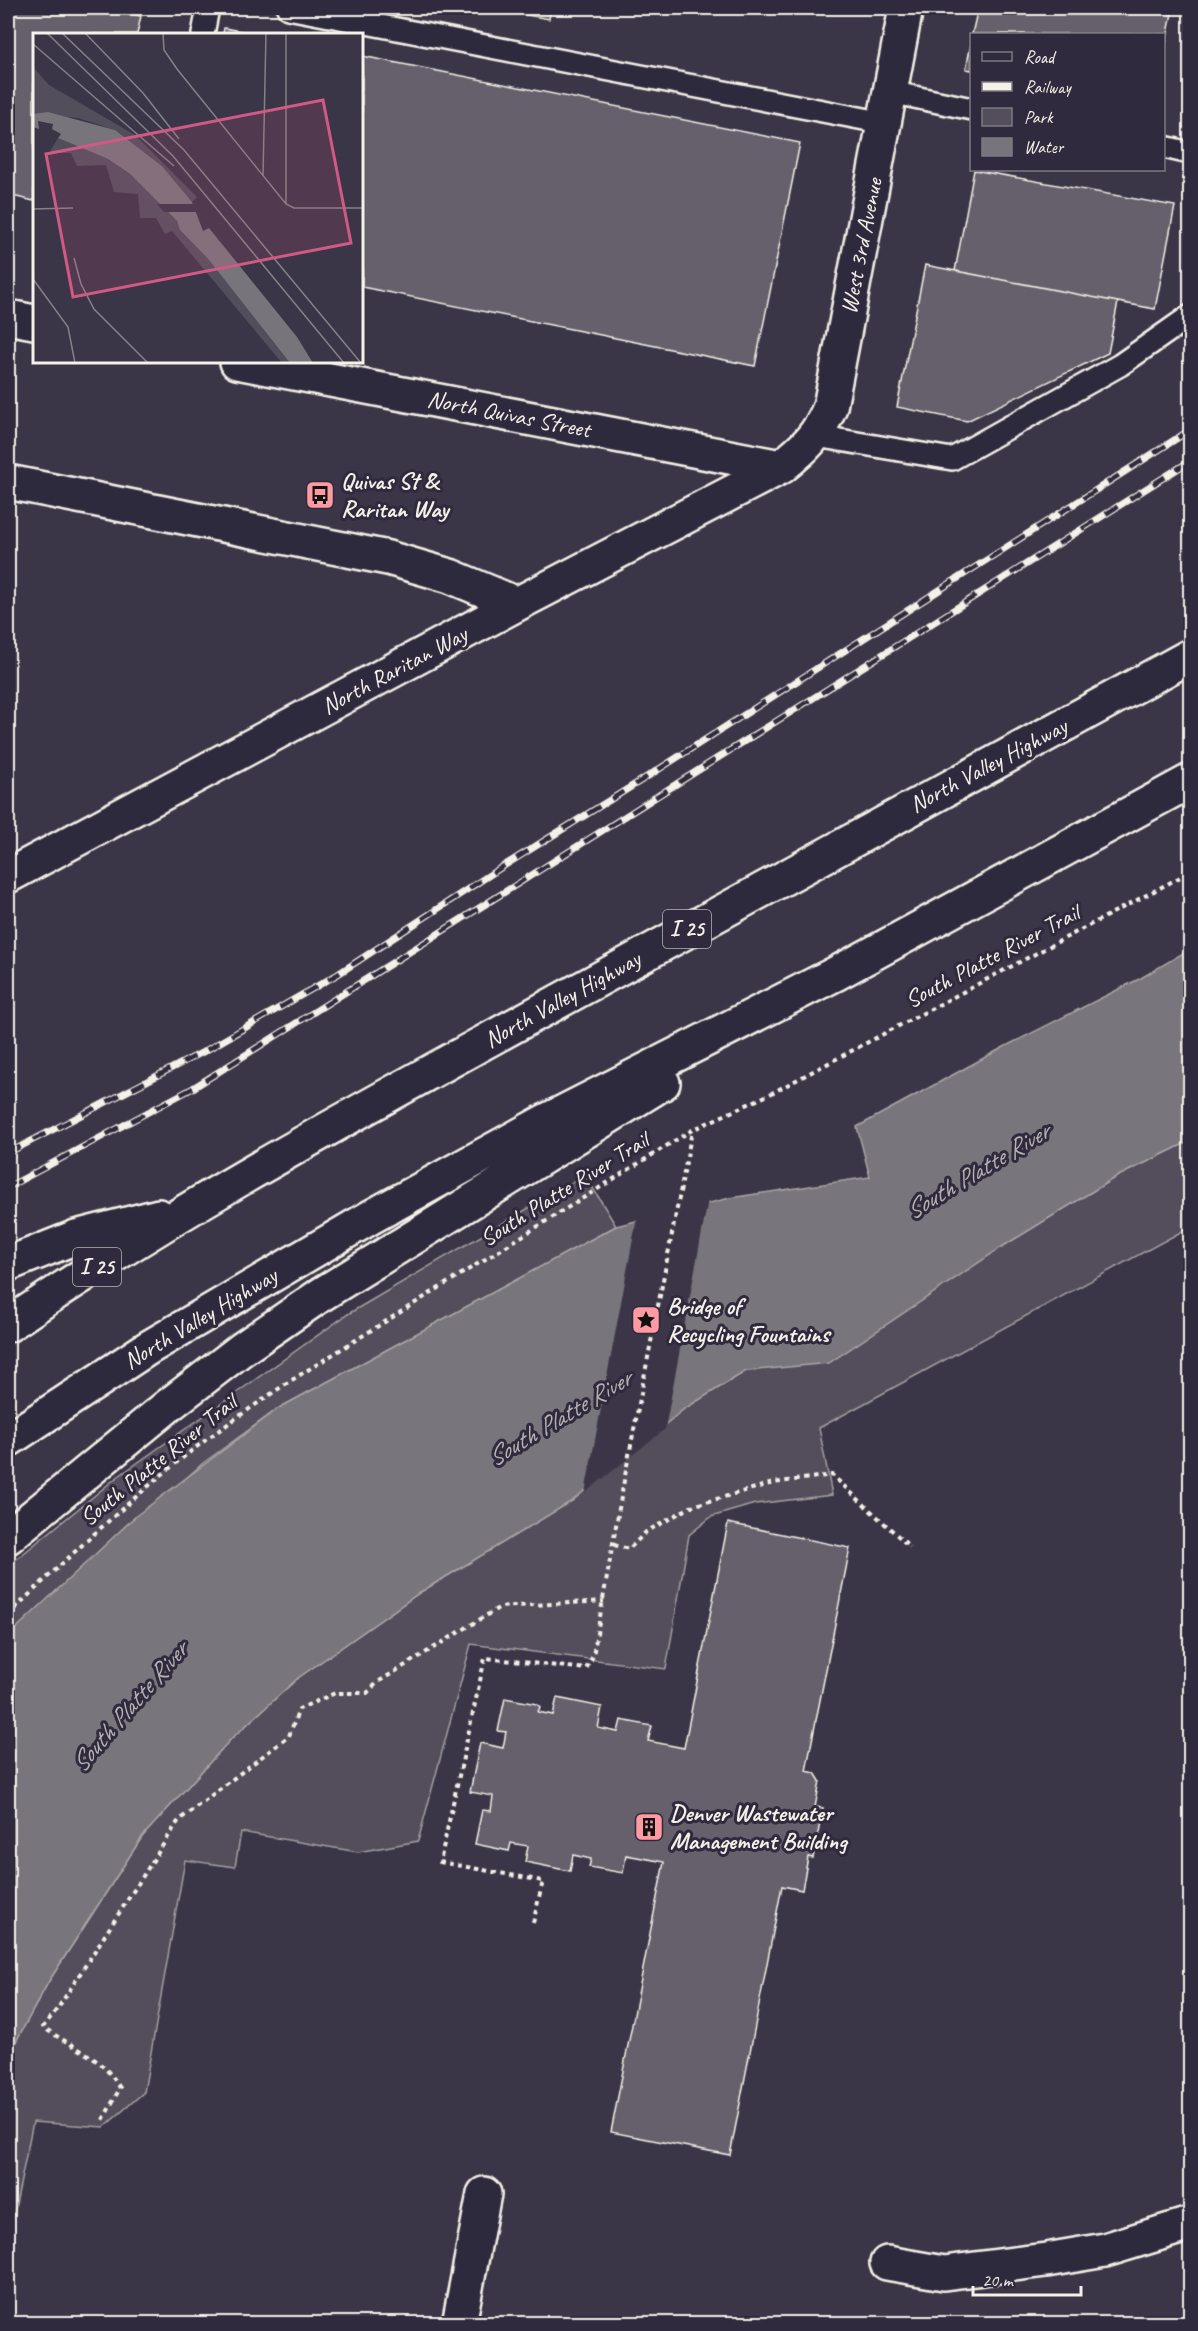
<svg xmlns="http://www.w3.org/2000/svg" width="1198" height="2331" viewBox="0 0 1198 2331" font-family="Caveat,sans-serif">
  <rect width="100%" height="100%" fill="#3b3647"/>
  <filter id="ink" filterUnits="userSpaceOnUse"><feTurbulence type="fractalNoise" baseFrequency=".0167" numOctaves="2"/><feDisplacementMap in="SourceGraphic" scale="12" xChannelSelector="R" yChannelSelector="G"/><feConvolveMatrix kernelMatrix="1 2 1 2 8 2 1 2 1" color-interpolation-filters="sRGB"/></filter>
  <g filter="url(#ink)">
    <path fill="#534e5c" stroke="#a4a0a2" stroke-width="1.5" d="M1190,1141V1227L819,1428L832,1495L755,1504L711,1517L689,1535L666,1669L471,1644L418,1841L358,1852L241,1832L235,1867L185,1860L144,2092L104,2127L33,2122L8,2243V2056L49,1981L142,1837L231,1739L298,1678L419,1593L572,1501L684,1409L746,1371L781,1367L1005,1245L1114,1178Z
      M585,1175L616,1226L279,1408L203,1463L8,1638V1566L116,1478L348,1314Z"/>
    <path fill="#78747b" stroke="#aaa6a7" stroke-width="1.5" d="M1190,949V1141L1114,1178L1005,1245L829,1363L746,1371L684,1409L572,1501L419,1593L298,1678L231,1739L142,1837L49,1981L8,2056V1636L137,1515L279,1408L616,1226L730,1198L870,1177L857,1127L1004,1047L1141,978Z"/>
    <path fill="#3b3647" d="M708,1200L665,1429L585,1493L637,1218Z"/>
    <path fill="#65616c" stroke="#f4f1e8" stroke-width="1.5" d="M8,8H99L141,16L137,34H34V201L8,195Z
      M487,8H551L549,19Z
      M978,8H1173L1164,54V34H972Z
      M224,28L257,34H223Z
      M972,39V70L966,69Z
      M362,56L800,143L755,366L362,287Z
      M974,170L1175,206L1155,309L955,271Z
      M925,265L1118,302L1108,353L967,421L897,407Z
      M728,1523L850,1548L806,1771L815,1773L820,1781L815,1807L823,1808L813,1858L808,1857L802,1890L782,1886L730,2155L611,2132L664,1862L626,1855L623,1873L589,1867L591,1859L573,1855L570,1871L525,1862L528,1846L511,1843L509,1851L475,1844L482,1810L491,1811L493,1796L470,1792L480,1743L503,1748L506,1732L498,1731L505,1698L537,1704L540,1707L538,1712L553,1715L557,1698L602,1707L598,1728L618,1732L621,1720L652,1726L648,1741L684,1748Z"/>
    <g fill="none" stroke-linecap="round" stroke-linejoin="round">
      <g stroke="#f4f1e8" stroke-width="26">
        <path id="lane" d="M288,8L885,123
          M203,34L208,8
          M890,92L972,109
          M1164,147L1190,153
          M816,436L952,459L1120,365L1190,316"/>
      </g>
      <g stroke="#f4f1e8" stroke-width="38">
        <path id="street" d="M887,2263L944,2273L1046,2260L1105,2250L1190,2224
          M459,2324L484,2194"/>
      </g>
      <g stroke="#f4f1e8" stroke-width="38">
        <path id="secondary" d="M8,317L34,322
          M237,362L781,467
          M8,482L388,558L450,576L517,604
          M8,876L517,604L781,467C805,448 818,436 830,407L906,8"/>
      </g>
      <g stroke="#f4f1e8" stroke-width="38">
        <path id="highway" d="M8,1264L76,1237L159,1216
          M8,1325C171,1213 345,1119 519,1023C742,899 966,777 1190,656
          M8,1440L148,1348L371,1217L544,1122L837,973L1190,781
          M8,1537L169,1405L242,1349L322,1294L663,1083"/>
      </g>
      <path stroke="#f4f1e8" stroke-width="4" stroke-dasharray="4.5 4.5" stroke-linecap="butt" d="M614,1545L629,1549L646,1532L692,1506L773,1483L832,1475L910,1547
        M8,1615C59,1566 110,1518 164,1473C203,1440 245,1412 287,1383L692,1130L768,1095L1190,872
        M533,1923L543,1881L440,1862L485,1658L586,1669L593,1656L623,1486L692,1131
        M103,2120L120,2088C101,2055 72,2048 43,2027L58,2008L179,1820L289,1736L299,1709L335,1693H367L378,1682L500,1607L604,1601"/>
      <use href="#lane" stroke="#2f2a3d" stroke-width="21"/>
      <use href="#street" stroke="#2f2a3d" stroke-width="33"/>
      <use href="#secondary" stroke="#2f2a3d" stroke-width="33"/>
      <use href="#highway" stroke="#2f2a3d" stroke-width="33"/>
      <g stroke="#f4f1e8" stroke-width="7">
        <path id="rail" d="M8,1153L203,1052L338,974L494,872L642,780L1190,430
          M8,1187L193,1088L1190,461"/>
      </g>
      <use href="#rail" stroke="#2f2a3d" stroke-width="4.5" stroke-dasharray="14" stroke-linecap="butt"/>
    </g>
  </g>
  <defs>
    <g id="bus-square" transform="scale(1.5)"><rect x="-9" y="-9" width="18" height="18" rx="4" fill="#ff9aa2" stroke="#2f2a3d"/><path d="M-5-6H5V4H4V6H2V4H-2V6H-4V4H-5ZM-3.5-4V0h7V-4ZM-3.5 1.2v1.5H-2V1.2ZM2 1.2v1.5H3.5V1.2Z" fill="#111"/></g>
    <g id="sight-square" transform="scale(1.5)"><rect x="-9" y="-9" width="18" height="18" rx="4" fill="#ff9aa2" stroke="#2f2a3d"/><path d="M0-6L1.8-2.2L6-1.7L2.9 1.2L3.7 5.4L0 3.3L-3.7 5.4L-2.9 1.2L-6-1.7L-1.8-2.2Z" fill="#111"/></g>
    <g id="building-square" transform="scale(1.5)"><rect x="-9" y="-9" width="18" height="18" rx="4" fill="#ff9aa2" stroke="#2f2a3d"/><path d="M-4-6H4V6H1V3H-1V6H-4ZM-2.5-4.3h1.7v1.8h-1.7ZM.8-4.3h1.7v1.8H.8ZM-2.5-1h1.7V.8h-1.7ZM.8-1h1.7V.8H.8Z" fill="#111"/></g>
  </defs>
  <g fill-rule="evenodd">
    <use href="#bus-square" x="320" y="495"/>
    <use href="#sight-square" x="646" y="1320"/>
    <use href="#building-square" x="649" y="1827"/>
  </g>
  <g text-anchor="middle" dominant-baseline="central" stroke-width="6" stroke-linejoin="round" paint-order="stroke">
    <g fill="#2f2a3d" stroke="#b9b5b5" stroke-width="1.5">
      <rect x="663" y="910" width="48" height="38" rx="4.5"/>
      <rect x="73" y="1248" width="48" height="38" rx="4.5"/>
    </g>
    <g font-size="22" font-weight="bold" fill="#f4f1e8">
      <text x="687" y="929">I 25</text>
      <text x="97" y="1267">I 25</text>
    </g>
    <g font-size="24" fill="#f4f1e8" stroke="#2f2a3d">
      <text transform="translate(861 246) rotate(-79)">West 3rd Avenue</text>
      <text transform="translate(509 414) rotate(11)">North Quivas Street</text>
      <text transform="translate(394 670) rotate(-28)">North Raritan Way</text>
      <text transform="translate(988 765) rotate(-28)">North Valley Highway</text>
      <text transform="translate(992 956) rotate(-28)">South Platte River Trail</text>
      <text transform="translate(562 999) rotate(-29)">North Valley Highway</text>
      <text transform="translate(564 1189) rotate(-32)">South Platte River Trail</text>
      <text transform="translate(200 1318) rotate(-31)">North Valley Highway</text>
      <text transform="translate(158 1460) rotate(-39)">South Platte River Trail</text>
    </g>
    <g font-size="24" font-weight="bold" fill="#f4f1e8" stroke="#2f2a3d" text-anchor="start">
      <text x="341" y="481">Quivas St &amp;<tspan x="341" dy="28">Raritan Way</tspan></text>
      <text x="667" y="1306">Bridge of<tspan x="667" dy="28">Recycling Fountains</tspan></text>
      <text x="670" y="1813">Denver Wastewater<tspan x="670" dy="28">Management Building</tspan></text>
    </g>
    <g font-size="26" font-style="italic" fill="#b6b2b2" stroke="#2f2a3d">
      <text transform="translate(977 1171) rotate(-31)">South Platte River</text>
      <text transform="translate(559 1418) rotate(-31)">South Platte River</text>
      <text transform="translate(129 1707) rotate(-49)">South Platte River</text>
    </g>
  </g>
  <g transform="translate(33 33)">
    <rect width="330" height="330" fill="#3b3647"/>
    <path d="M0,34L16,52L102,102L164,164L159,169L129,133L82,97L45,85L0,81ZM25,105L75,126L97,141L144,188L147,197L176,227L257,330H249L139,198L132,201L123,185H107L105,161L81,159L73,132L44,133L38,120H16Z" fill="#534e5c"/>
    <path d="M15,79L82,97L129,133L159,169L170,198L176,195L264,304L280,330H257L176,227L147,197L144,188L97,141L75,126L25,105L28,101L19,96L20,91L5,88L6,96L0,94V81Z" fill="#78747b"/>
    <path d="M124,171H163L167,179H131Z" fill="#3b3647"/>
    <path fill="none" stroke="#858187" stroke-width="1.5" d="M14,0L140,123L311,330M29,0L151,117L328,330M52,0L110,60L146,106M130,0L131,17L144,36L253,171L261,175H330M0,11L141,133M230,143L233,0M253,171V0M0,176L40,175M41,225L48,251L61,276L115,330M0,246L35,294L42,330"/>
    <path fill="#d15985" fill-opacity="0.15" stroke="#d15985" stroke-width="3" d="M290,67L318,210L40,264L13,121Z"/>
    <rect width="330" height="330" fill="none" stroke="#f4f1e8" stroke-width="3"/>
  </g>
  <rect width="1198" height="2331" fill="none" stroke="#2f2a3d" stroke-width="30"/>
  <rect x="15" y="15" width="1168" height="2301" fill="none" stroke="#f4f1e8" stroke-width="2" filter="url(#ink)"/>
  <rect x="970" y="33" width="195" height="138" fill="#2f2a3d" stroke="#7e7a81" stroke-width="1.5"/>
  <rect x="982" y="52" width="30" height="9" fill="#2f2a3d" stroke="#7e7a81" stroke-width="1.5"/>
  <text x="1024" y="63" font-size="18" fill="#f4f1e8">Road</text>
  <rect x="982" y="82" width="30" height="9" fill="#f4f1e8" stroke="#7e7a81" stroke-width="1.5"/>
  <text x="1024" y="93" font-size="18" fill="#f4f1e8">Railway</text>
  <rect x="982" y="108" width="30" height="18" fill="#534e5c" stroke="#7e7a81" stroke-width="1.5"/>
  <text x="1024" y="123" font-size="18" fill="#f4f1e8">Park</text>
  <rect x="982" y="138" width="30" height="18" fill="#78747b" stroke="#7e7a81" stroke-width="1.5"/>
  <text x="1024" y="153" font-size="18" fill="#f4f1e8">Water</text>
  <path d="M973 2286v9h108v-9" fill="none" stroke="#f4f1e8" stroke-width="3"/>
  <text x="982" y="2286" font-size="18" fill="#f4f1e8" stroke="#2f2a3d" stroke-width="4.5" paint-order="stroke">20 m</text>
</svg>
